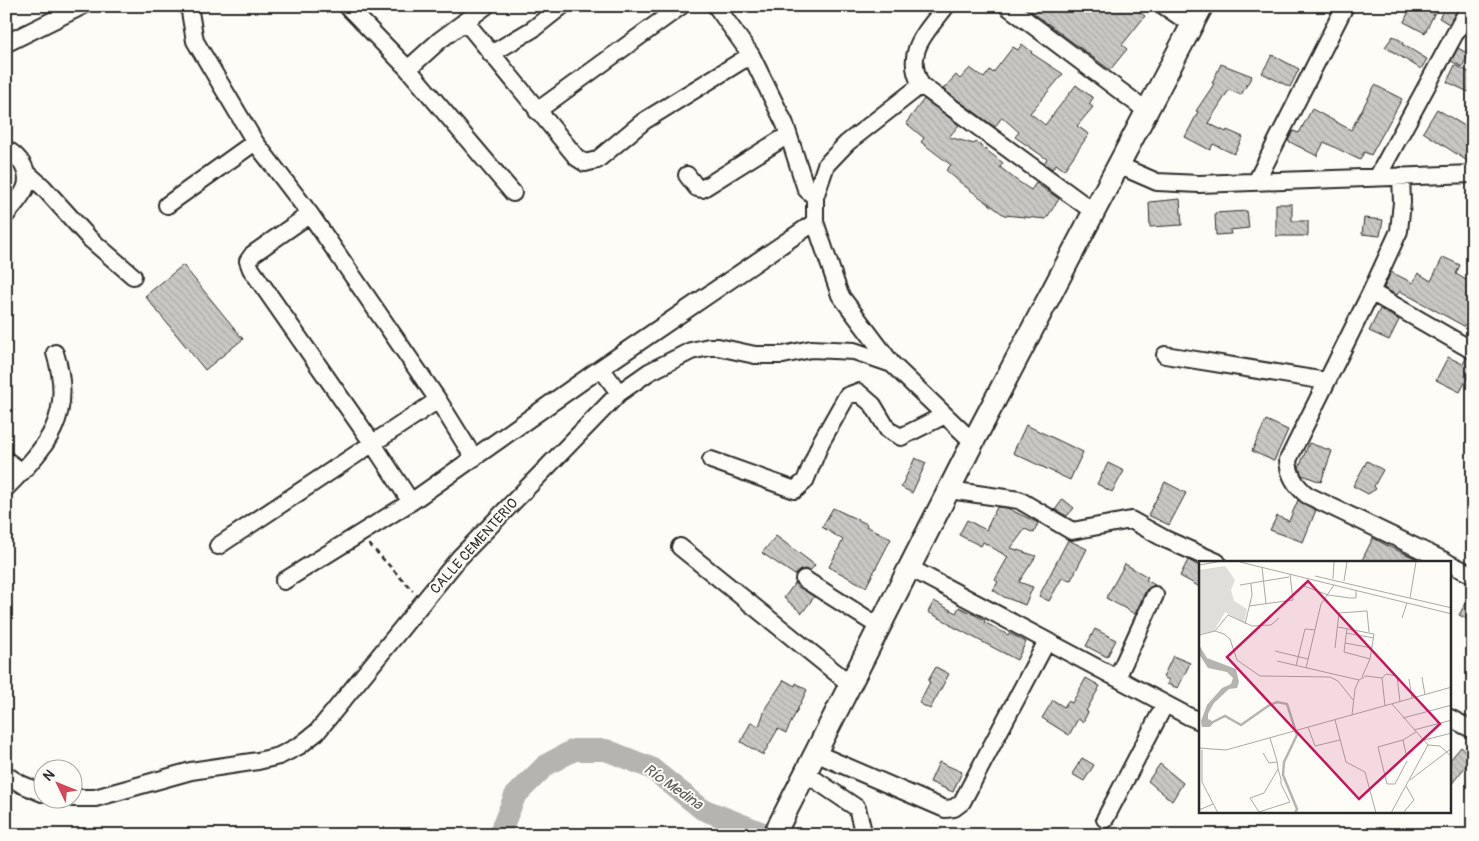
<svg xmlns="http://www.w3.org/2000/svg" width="1479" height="841" viewBox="0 0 1479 841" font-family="Pangolin,sans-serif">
  <defs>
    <pattern id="building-back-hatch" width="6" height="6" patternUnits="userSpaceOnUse" patternTransform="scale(1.25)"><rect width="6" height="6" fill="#c9c8c4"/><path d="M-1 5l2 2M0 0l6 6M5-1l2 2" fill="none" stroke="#adaca9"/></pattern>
  </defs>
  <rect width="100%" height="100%" fill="#fdfcf7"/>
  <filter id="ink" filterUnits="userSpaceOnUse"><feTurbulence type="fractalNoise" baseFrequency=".02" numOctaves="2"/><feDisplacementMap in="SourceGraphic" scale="10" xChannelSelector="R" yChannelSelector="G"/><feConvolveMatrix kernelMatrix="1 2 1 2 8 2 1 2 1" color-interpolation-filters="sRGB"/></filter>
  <g filter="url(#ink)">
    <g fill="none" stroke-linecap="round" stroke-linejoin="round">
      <path stroke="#b5b4b1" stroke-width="22" d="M499,835L515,796L546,765L574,750H606L651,768L702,809L768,835"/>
    </g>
    <path fill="url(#building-back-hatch)" stroke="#2b2b2b" d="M1024,6H1132L1145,16L1122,45L1127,49L1110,70Z
      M1411,6H1429L1436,10L1425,33L1404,22Z
      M1446,6H1450L1457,10L1449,24L1439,18Z
      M1393,36L1403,42L1402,44L1427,59L1421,69L1385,47Z
      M1022,44L1032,52L1031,53L1063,74L1030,113L1045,125L1076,85L1093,98L1089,104L1093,107L1077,126L1089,134L1064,170L1056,164L1052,169L1044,163L1047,159L1015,137L1019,132L1002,117L995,127L943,89L956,75L960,79L970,68L984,78L990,70L993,73L1013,47L1018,50Z
      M1458,48L1469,54L1462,67L1451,61Z
      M1272,55L1299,69L1290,87L1262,73Z
      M1221,64L1252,76L1241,95L1229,90L1208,123L1226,132L1227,130L1243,137L1234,154L1213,144L1210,150L1185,137L1198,112L1196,111L1214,84L1212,83Z
      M1455,65L1473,74V94L1447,82Z
      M1375,85L1402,99L1371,155L1364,152L1360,160L1324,142L1317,156L1288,141L1293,131L1299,133L1312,109L1351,130Z
      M924,99L959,125L949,137L974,144L976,142L1003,163L1000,167L1016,180L1031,190L1036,183L1059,199L1046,219L1004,215L962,184L946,170L951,165L921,142L924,138L906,123Z
      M1437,109L1473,131V156L1469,162L1423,132Z
      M1180,199L1182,225L1150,227L1149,202Z
      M1276,204H1292V221H1308V236H1276Z
      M1247,211L1249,228L1230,230L1231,234L1216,235L1215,213Z
      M1364,218L1383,220L1380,236L1362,234Z
      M1443,257L1460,265L1456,274L1473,284V331L1400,291L1397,295L1384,288L1391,272L1413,283L1418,273L1431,281Z
      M183,265L243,339L205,370L145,296Z
      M1380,309L1399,320L1389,340L1369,331Z
      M1448,357L1463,364L1466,358H1473V367L1460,392L1436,380Z
      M1266,420L1288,430L1274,461L1252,451Z
      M1026,425L1083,452L1070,480L1013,453Z
      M1309,443L1332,451L1321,482L1302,475L1299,468Z
      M915,458L926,463L912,493L901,487Z
      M1367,461L1383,470L1374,486L1376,489L1368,494L1353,486Z
      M1108,463L1124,471L1112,492L1097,484Z
      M1165,482L1186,493L1169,525L1148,515Z
      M1063,499L1074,508L1067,516L1055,510Z
      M1298,500L1316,510L1303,542L1270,530L1277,516L1289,521Z
      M997,507L1007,508L1038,523L1034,533L1025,529L1011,548L1036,556L1019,582L1033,587L1025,605L1004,597L993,590L998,582L995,580L1008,557L983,542L981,546L959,535L967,520L986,530Z
      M833,508L867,524L866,526L891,539L866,587L829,567L843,540L822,527Z
      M776,536L815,565L810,571L805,569L800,570L795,575L762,553Z
      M1373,538L1392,548L1424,562H1361Z
      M1068,540L1087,549L1071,580L1062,578L1049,601L1039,596Z
      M1188,560L1200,566V587L1180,576Z
      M1125,564L1148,577L1146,580L1155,585L1150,587L1146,590L1135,614L1106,598Z
      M795,583L814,597L802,613L784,598Z
      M1473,590V622L1459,615Z
      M934,601L956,613L959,607L985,620L984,622L1008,635L1009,633L1026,642L1017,660L950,625L951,624L928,612Z
      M1095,629L1116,640L1107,657L1086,646Z
      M1173,656L1190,663L1178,688L1167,684L1169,680L1163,677Z
      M936,667L949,674L930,709L919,703L930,682L928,681Z
      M1086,678L1100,686L1086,711L1088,712L1083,722L1078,719L1069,735L1042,718L1053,700L1064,707L1068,701L1072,703Z
      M784,680L795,686L796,683L807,690L786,733L778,729L763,755L741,742L751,722L759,726L766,707Z
      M1461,747L1473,757L1450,786V760Z
      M1082,758L1094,765L1084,781L1072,774Z
      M939,762L962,772L953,792L930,782Z
      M1160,764L1183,783L1172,801L1148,781Z"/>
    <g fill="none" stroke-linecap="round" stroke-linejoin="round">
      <g stroke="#2b2b2b" stroke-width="20">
        <path id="minor" d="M189,6L195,41L255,142L310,214L438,400L474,458
          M347,6L408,69L513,193
          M716,6L751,55L785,124L806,189L815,197
          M946,6C927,32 903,51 921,85L1094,212
          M1007,6L1147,111
          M1164,6L1192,25
          M465,21L577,158L585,163L597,160L644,121L751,55
          M9,42L82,6
          M491,54L533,29L562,6
          M408,69L440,40L486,6
          M537,111L681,6
          M6,149C19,156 32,172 25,189C21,198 12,207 6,215
          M1118,165L1157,182L1199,184L1473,174
          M26,172L43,187L90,239L133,276
          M687,175L697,188L702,189L788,135
          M1378,176L1470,6
          M1256,182L1345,6
          M167,205L255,142
          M310,214L253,254L248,261L251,269L373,444L411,502
          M815,222L840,295L892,364L973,442
          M1371,292L1399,231L1402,202L1401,176
          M1165,355L1326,381
          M601,368L619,393
          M6,460L22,472
          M711,460L795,490L805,481L821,442L847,396L858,392L873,405L888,430L901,437L945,415
          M6,488C48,446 75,415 55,353
          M949,490L1019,500L1072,531L1131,520L1165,539L1217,562
          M218,546L438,400
          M680,547L850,684
          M1447,562L1307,495C1295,485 1289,475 1288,460L1371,292L1470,349
          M1450,564L1473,575
          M910,568L1188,716L1200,721
          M804,579L880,627
          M284,581L411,502L601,368L815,222V197L826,165L847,143L921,85
          M1117,678L1155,595
          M1450,718L1473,730
          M815,753L945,809L954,808L962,802L1047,641
          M805,773L857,808L864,835
          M6,775L21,784L42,793
          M72,798H95L191,771L258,761L279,756L299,746L317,732L459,558L619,393L649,372L691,351L709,347H718L755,355H783L811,349L854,351L892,364
          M1105,819L1165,704"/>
      </g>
      <g stroke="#2b2b2b" stroke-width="25">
        <path id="major" d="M774,835L973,442L1202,6"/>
      </g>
      <path stroke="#2b2b2b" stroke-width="2.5" stroke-dasharray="5 4" stroke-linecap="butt" d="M369,544L413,591"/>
      <use href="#minor" stroke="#fdfcf7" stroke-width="16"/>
      <use href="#major" stroke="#fdfcf7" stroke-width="21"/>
    </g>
  </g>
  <g text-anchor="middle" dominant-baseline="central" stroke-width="4" stroke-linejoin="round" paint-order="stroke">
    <g font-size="14" fill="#2b2b2b" stroke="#fdfcf7">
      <text transform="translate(474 546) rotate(-48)">CALLE CEMENTERIO</text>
    </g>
    <g font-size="15" font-style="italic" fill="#5b5b5a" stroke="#fdfcf7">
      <text transform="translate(673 787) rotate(35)">Río Medina</text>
    </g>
  </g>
  <g transform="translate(1199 561)">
    <rect width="252" height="252" fill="#fdfcf7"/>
    <path d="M26,5L36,19L32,29L35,40L48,48L45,62L26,51L15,70L0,73V9Z" fill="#dfdeda"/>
    <path d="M0,84L8,97L37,108L40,121L38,127L30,128L15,142L9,153V158L15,161L11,166H3L2,160L8,144L23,127L32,123L34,117L28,111L9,107L0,93Z" fill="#b5b4b1"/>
    <path fill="none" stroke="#b5b4b1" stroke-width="2.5" d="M12,162L26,155L42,164L69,145L78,141L88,143L98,174L85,201L84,214L98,248L96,252"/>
    <path fill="none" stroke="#a9a8a5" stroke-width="1" d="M41,1L253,53M0,4L18,1M63,6L67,43M116,15L253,47M134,18L135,1M145,20L148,1M41,24L90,16M105,25L129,34L151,37H157V30M211,37L217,1M50,45L94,39L91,13M203,57L208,42M46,63L53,34L52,23M139,66L175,73L171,98L163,116M148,67L145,91L171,98M16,70L29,54L53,65L72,64L80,57M147,72L175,77M0,74L16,70L25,73L31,78L38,99L61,115L131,116L139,120L154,139M146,82L173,87M136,87L140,52L168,50L170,71M76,90L109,98M78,100L160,119L167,115L183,117M97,105L106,68L116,69M107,107L122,43L135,24M223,116L226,134M210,118L213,137M193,143L229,184L241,185L253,196M186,145L183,117L187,113L198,115L201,141M153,154L156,128L160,119M204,157L253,144M136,159L147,201L166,211L177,252M109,166L116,185L141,179M215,169L253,159M71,177L78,200L79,208L82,218V223L91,241L60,251L51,237L65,232L79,208M204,179L217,171M225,179L253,172M0,187L27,189L253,126M3,189V221L19,252M64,192L70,202L78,201M207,193L204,179L179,186L188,223H196L208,200M211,219L253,187M0,249L14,243M192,252L229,184M204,252L215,239L207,225"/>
    <path fill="#c2185b" fill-opacity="0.15" stroke="#c2185b" stroke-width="2.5" d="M109,20L241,163L160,238L28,96Z"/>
    <rect width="252" height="252" fill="none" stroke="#2b2b2b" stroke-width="2.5"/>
  </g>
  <rect width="1479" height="841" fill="none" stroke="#fdfcf7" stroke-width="25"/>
  <rect x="12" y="12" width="1454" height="816" fill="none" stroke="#2b2b2b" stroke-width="2" filter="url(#ink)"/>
  <g transform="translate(58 784) rotate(313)"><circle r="24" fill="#fdfcf7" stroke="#a9a8a5"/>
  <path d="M0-4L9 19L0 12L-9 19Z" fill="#d1495b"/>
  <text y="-8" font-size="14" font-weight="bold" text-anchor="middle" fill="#2b2b2b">N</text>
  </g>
</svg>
